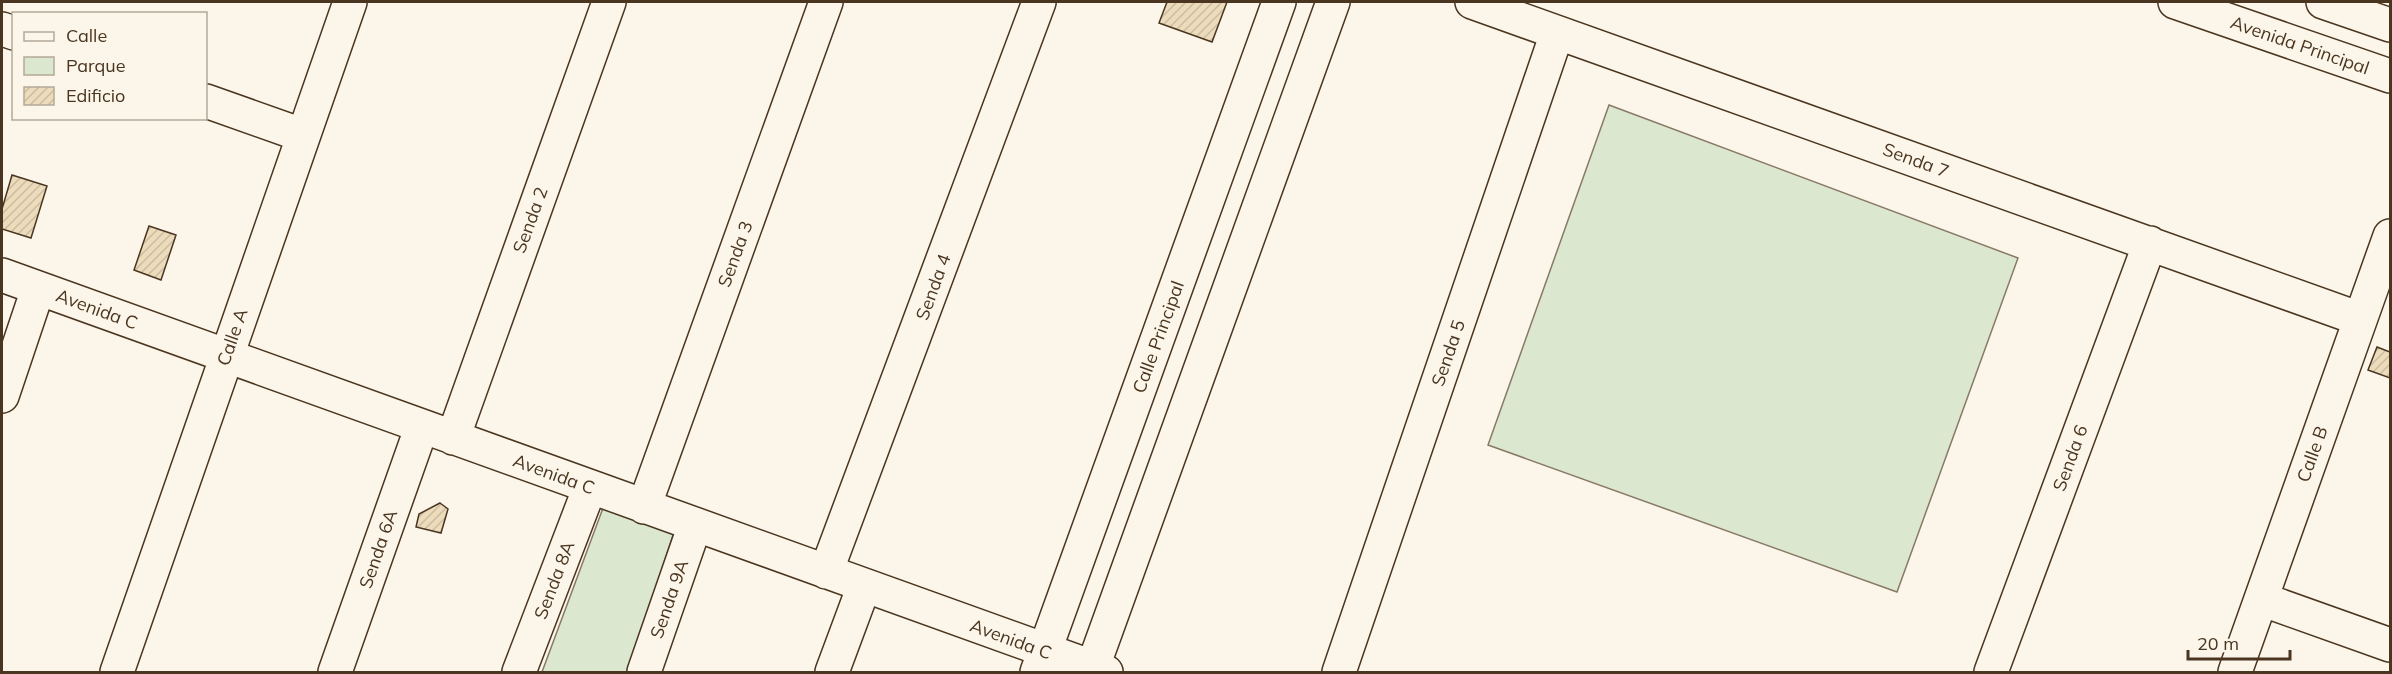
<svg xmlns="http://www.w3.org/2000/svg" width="2392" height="674" viewBox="0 0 2392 674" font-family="Mulish,sans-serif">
  <defs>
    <pattern id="building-hatch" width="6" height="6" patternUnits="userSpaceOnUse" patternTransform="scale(1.5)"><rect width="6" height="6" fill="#ecdcbc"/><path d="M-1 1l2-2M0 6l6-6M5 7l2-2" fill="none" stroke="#ccbda1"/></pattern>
  </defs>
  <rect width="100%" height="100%" fill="#fbf6e9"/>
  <path fill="#dce7d0" stroke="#887966" stroke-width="1.5" d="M1609,105L2018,258L1897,592L1488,445Z
    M606,500L679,517L628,672H542Z"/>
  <path fill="url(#building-hatch)" stroke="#4a3520" stroke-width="1.5" d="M1167,2H1227L1212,42L1159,23Z
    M12,175L47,186L31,238L2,229V209Z
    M149,226L176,235L161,280L134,270Z
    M2377,347L2390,352V378L2368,370Z
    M440,503L448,509L441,533L416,527L419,514Z"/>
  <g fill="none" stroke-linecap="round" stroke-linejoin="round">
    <g stroke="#4a3520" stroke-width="36">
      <path id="minor" d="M1472,2L2360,319
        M2175,2L2390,76
        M2323,2L2390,25
        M2,29L14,33
        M206,101L302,135
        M2,275L1106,672
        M2,396L38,289
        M453,438L609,2
        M644,507L826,2
        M826,572L1039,2
        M2261,599L2390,645
        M117,672L350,2
        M335,672L422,426
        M519,672L590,487
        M644,672L695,525
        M832,672L864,586
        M1037,672L1279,2
        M1091,672L1333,2
        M1339,672L1557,33
        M1991,672L2150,243
        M2235,672L2390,236"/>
    </g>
    <use href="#minor" stroke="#fbf6e9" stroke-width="33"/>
  </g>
  <g text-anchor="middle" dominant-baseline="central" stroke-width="4.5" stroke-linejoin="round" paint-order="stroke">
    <g font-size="18" fill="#4a3520" stroke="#fbf6e9">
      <text transform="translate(2300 45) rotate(19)">Avenida Principal</text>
      <text transform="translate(1916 160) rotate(20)">Senda 7</text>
      <text transform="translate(530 220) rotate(-70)">Senda 2</text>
      <text transform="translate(735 254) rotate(-70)">Senda 3</text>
      <text transform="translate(933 287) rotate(-70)">Senda 4</text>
      <text transform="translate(97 309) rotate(20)">Avenida C</text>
      <text transform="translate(232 337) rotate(-71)">Calle A</text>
      <text transform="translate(1158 337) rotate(-70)">Calle Principal</text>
      <text transform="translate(1448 353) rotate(-71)">Senda 5</text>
      <text transform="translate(2312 454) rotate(-70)">Calle B</text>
      <text transform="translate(2070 458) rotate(-70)">Senda 6</text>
      <text transform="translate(554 474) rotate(20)">Avenida C</text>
      <text transform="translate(378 549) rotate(-71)">Senda 6A</text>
      <text transform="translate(554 580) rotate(-69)">Senda 8A</text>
      <text transform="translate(669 599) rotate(-71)">Senda 9A</text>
      <text transform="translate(1011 639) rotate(20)">Avenida C</text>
    </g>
  </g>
  <rect width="2392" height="674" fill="none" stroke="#4a3520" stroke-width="6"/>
  <rect x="12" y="12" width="195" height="108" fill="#fbf6e9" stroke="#b4a999" stroke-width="1.5"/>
  <rect x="24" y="32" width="30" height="9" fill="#fbf6e9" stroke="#b4a999" stroke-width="1.5"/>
  <text x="66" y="42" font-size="18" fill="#4a3520">Calle</text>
  <rect x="24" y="57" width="30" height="18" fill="#dce7d0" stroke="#b4a999" stroke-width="1.5"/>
  <text x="66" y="72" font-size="18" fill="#4a3520">Parque</text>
  <rect x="24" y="87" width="30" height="18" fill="url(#building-hatch)" stroke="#b4a999" stroke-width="1.5"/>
  <text x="66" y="102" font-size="18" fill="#4a3520">Edificio</text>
  <path d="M2188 650v9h102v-9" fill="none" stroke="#4a3520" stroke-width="3"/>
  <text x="2197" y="650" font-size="18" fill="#4a3520" stroke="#fbf6e9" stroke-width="4.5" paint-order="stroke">20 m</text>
</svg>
